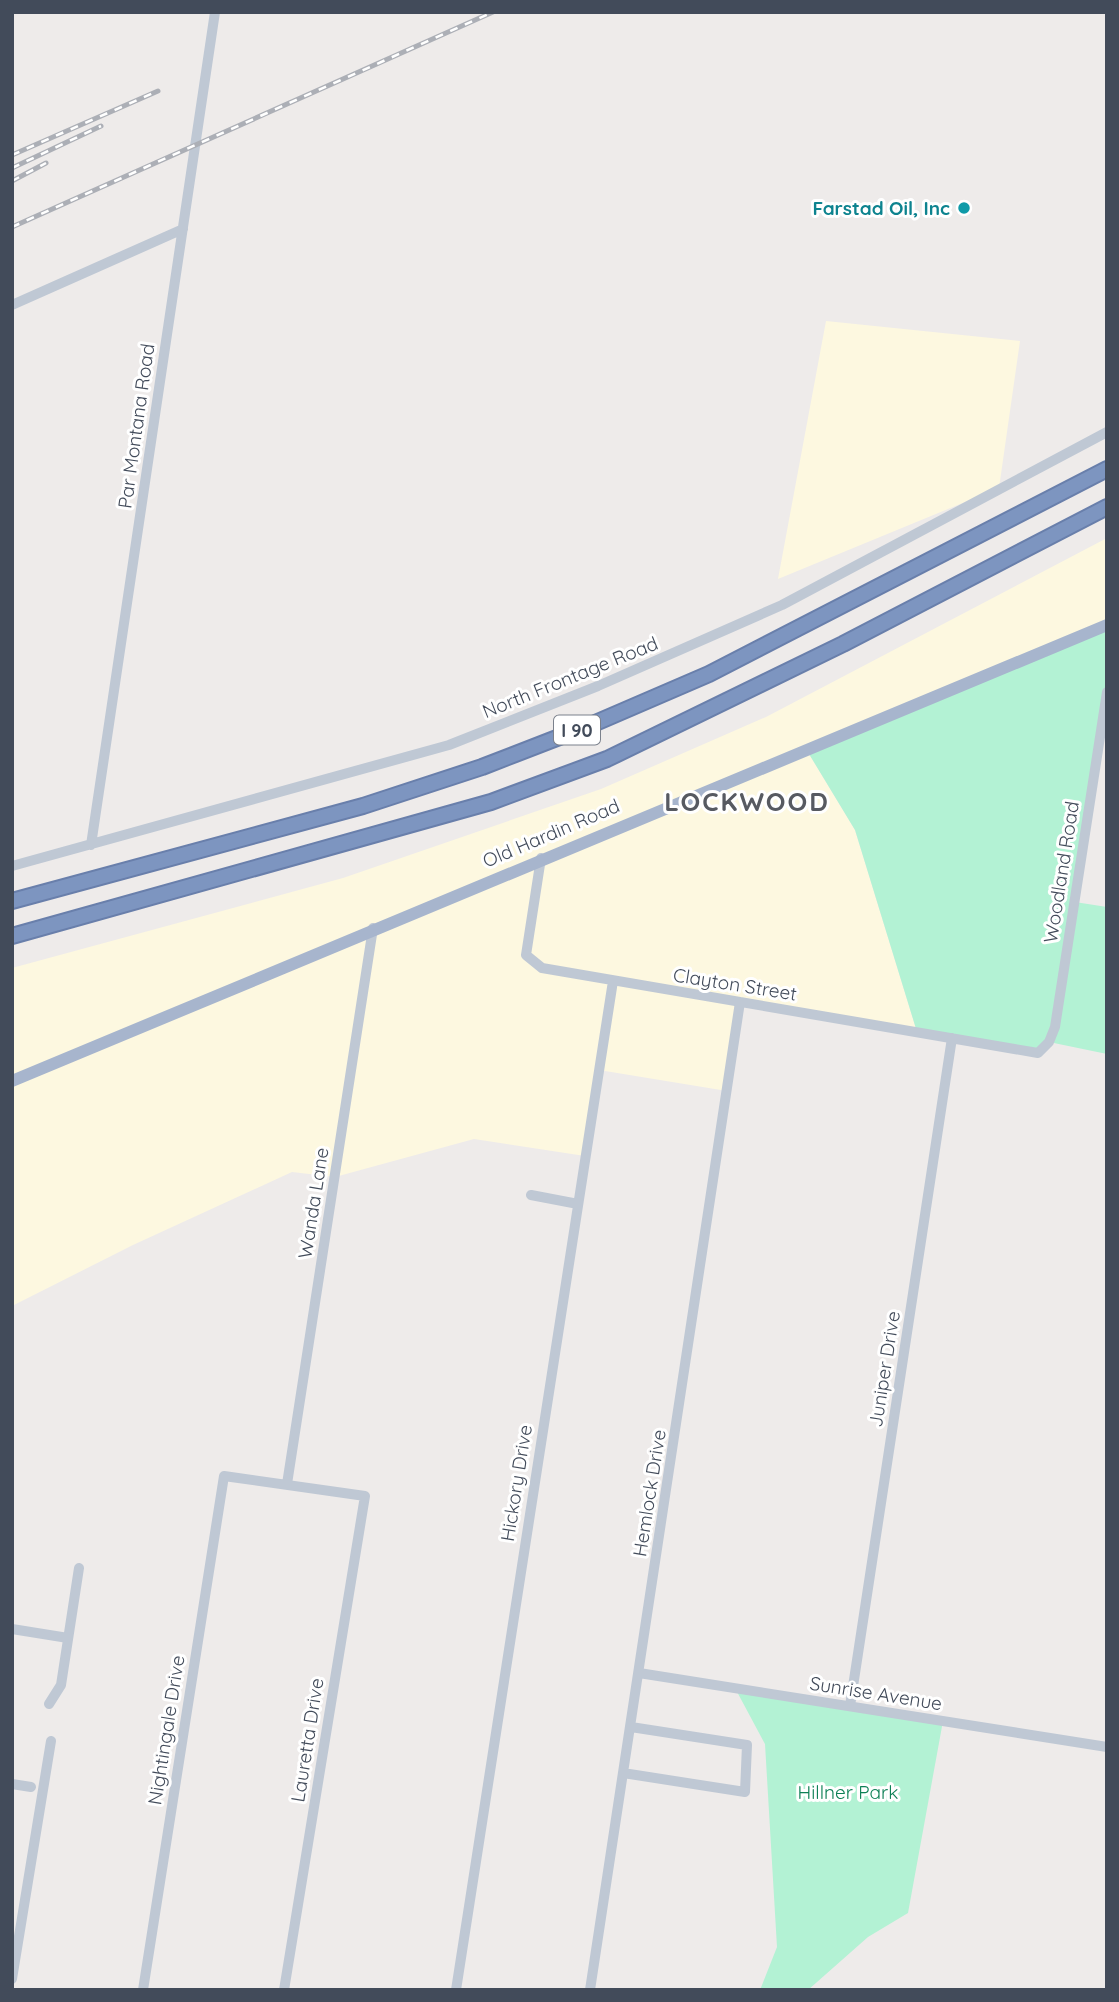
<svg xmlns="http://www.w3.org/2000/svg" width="1119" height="2002" viewBox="0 0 1119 2002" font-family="Quicksand,sans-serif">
  <rect width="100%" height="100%" fill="#eeebea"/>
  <path fill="#fdf8e0" d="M826,321L1020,341L999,488L778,579Z
    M1107,538V625L806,749L855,830L917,1032L740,1002L727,1091L599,1070L585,1156L474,1139L335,1177L292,1172L133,1245L12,1306V968L343,878L601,789L766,717Z"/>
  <path fill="#b3f2d4" d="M1107,625V692L1075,902L1107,907V1054L1049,1042L1038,1053L917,1032L855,830L806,749Z
    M735,1688L943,1721L908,1913L868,1937L808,1990H760L777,1947L765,1744Z"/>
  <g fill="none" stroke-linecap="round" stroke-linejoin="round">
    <g stroke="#697fab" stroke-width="18">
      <path id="highway" d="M12,901L363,806L482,767L593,724L709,674L1107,469
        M12,936L491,802L607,759L843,644L1107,507"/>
    </g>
    <path stroke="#bfc8d4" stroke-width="10" d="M12,305L183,229
      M91,845L215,12
      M541,858L526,955L542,968L1038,1053L1049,1042L1055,1027L1107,692
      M12,866L449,745L598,686L782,605L1107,432
      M531,1195L578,1204
      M287,1484L373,928
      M12,1629L68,1638
      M639,1673L1107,1747
      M49,1704L61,1685L79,1568
      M850,1706L952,1038
      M623,1773L745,1792L747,1745L631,1727
      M12,1784L31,1787
      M12,1979L51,1741
      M143,1990L224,1476L365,1496L284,1990
      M456,1990L613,981
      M590,1990L740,1002"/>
    <path stroke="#a7b5cd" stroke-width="12" d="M12,1081L1107,625"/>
    <use href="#highway" stroke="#7d95c0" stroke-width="14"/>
    <g stroke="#acafb6" stroke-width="5">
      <path id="rail" d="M12,155L158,91
        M12,168L101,126
        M12,181L46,163
        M12,227L493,12"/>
    </g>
    <use href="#rail" stroke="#fff" stroke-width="2.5" stroke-dasharray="8" stroke-linecap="butt"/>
  </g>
  <circle fill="#0f9aa8" stroke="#fff" stroke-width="2.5" cx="964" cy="208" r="7"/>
  <g text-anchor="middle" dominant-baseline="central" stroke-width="6" stroke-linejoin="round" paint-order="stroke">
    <rect fill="#fff" stroke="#7b818c" stroke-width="2" x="554" y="715.5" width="46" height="29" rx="5"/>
    <g font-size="18" font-weight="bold" fill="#424b5a">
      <text x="577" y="730">I 90</text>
    </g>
    <g font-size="19" font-weight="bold" fill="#0d838f" stroke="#fff" text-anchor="end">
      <text x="950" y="208">Farstad Oil, Inc</text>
    </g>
    <g font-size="19" fill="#424b5a" stroke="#fff">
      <text transform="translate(136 426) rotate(-82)">Par Montana Road</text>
      <text transform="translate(570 677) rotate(-22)">North Frontage Road</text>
      <text transform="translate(551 833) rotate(-23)">Old Hardin Road</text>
      <text transform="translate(1061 872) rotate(-81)">Woodland Road</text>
      <text transform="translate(735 984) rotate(9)">Clayton Street</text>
      <text transform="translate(313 1203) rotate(-81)">Wanda Lane</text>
      <text transform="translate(884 1369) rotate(-81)">Juniper Drive</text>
      <text transform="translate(516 1483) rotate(-81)">Hickory Drive</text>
      <text transform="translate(649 1493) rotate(-81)">Hemlock Drive</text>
      <text transform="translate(876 1693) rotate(9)">Sunrise Avenue</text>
      <text transform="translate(166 1730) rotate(-81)">Nightingale Drive</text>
      <text transform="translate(307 1740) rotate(-81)">Lauretta Drive</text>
    </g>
    <g font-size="19" fill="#0e8056" stroke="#fff">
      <text x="848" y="1792">Hillner Park</text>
    </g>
    <g font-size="26" font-weight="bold" letter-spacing="2" fill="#575a61" stroke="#fff">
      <text x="747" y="801">LOCKWOOD</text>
    </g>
  </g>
  <rect width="1119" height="2002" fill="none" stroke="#424b5a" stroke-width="28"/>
</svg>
